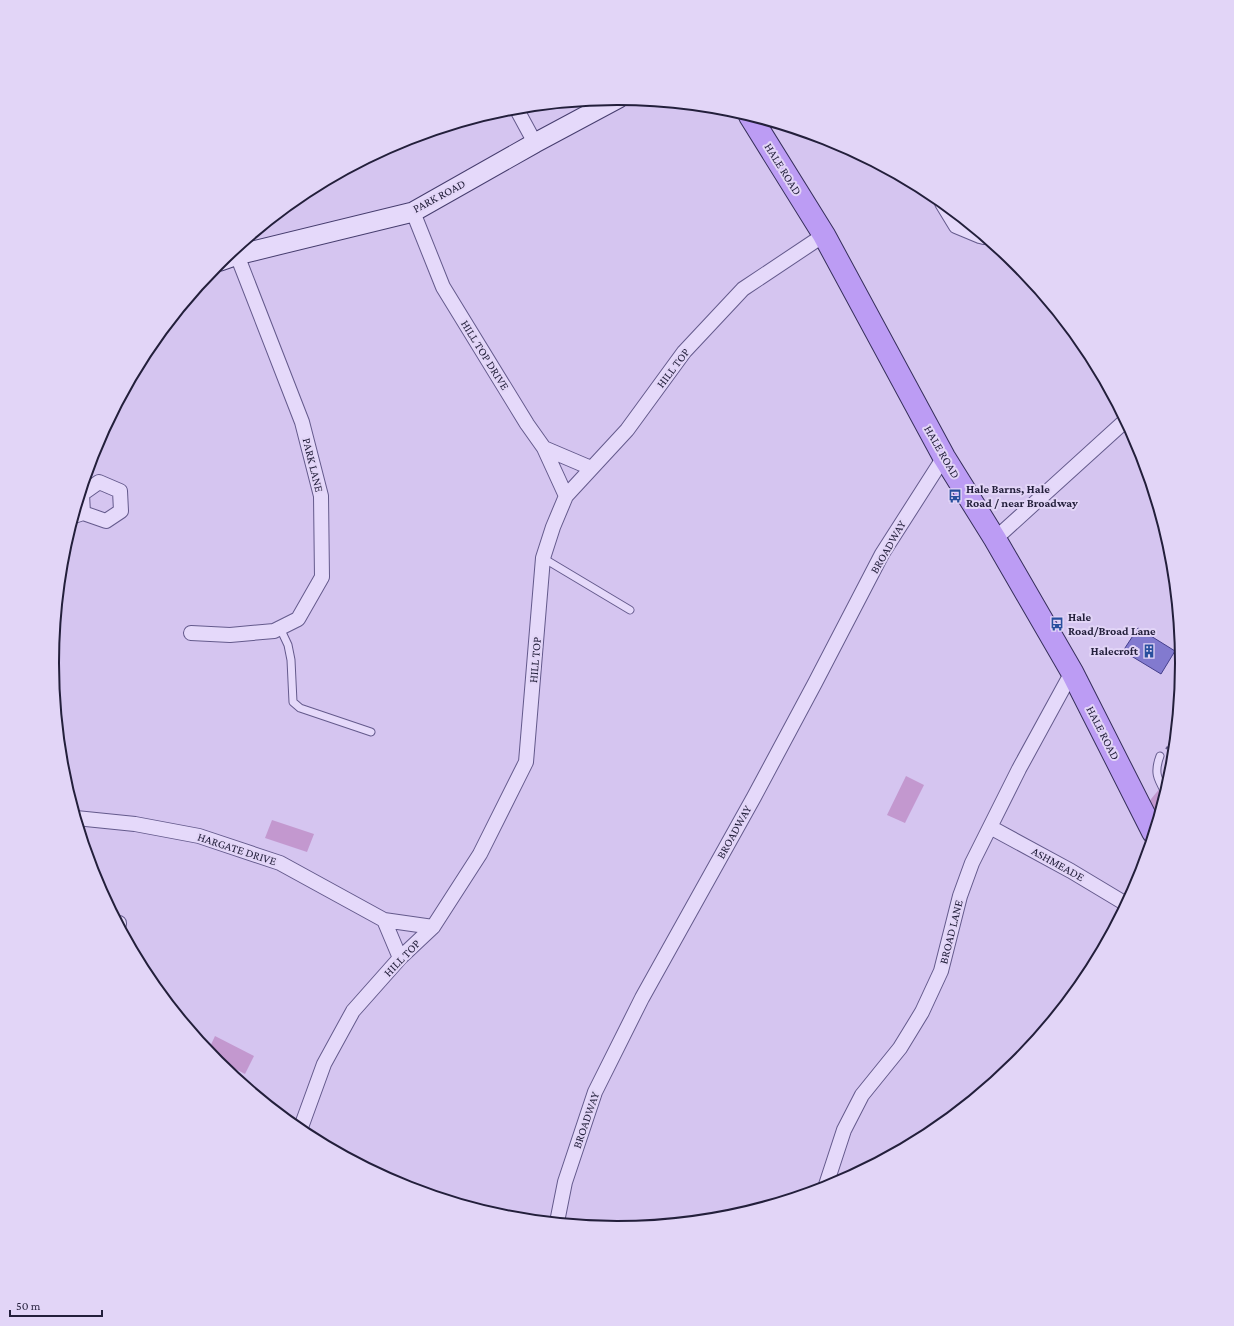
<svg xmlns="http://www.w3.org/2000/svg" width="1234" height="1326" viewBox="0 0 1234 1326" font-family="'Crimson Pro',serif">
  <rect width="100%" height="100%" fill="#d5c5f0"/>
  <path fill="#c398cf" d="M906,776L924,785L905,823L887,815Z
    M1170,776L1153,832L1142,810Z
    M272,820L314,834L307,852L265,838Z
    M215,1036L254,1056L245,1074L213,1057L208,1051Z"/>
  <path fill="#827acf" stroke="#453f8c" d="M1138,628L1175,651L1161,674L1123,651Z"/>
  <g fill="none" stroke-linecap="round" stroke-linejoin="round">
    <g stroke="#645a8c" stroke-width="9">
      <path id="service" d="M543,558L630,610
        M280,628L288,645L291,660L293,702L300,708L371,732
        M1160,756C1154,772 1157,778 1165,792"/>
    </g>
    <g stroke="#645a8c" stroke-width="16">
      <path id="minor" d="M516,108L535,143
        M942,203L956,226L980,236L984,237
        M413,212L443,287L527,424L544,448L591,468
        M544,448L566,496
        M74,516L83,513L106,521L121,511L120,491L99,482L82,494L83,513
        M995,539L1125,421
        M191,633L230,635L274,631L298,619L322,577L321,496L302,422L237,255
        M76,818L135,824L199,836L280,863L384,920L433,927
        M990,827L1071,871L1126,904
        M384,920L400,958
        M119,924V923
        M300,1130L324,1064L353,1011L400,958L433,927L480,854L526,762L543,558L553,527L566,496L627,430L684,352L743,289L824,235
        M825,1188L844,1130L862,1095L900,1048L922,1012L941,971L960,896L972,863L1019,769L1072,672
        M557,1222L565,1182L595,1092L642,998L754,797L815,683L882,554L944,457"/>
    </g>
    <g stroke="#463d6e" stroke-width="21">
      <path id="secondary" d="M220,261L237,255L413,212L535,143L619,98"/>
    </g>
    <g stroke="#352e5a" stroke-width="24">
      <path id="primary" d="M750,116L824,235L944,457L995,539L1072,672L1153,832"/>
    </g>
    <path stroke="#645a8c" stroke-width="2" stroke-dasharray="3 2" stroke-linecap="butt" d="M1166,749L1175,737"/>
    <use href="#service" stroke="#e5d9fa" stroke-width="7"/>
    <use href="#minor" stroke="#e5d9fa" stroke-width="14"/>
    <use href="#secondary" stroke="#e5d9fa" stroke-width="19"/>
    <use href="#primary" stroke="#bc9cf4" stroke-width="22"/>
  </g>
  <defs>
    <g id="bus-bare" transform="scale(1.08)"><path d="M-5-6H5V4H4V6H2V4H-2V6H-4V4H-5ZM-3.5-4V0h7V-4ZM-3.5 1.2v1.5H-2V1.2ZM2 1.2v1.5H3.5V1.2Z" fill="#284f9d" stroke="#e2d5f7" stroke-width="2.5" paint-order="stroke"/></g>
    <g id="building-bare" transform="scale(1.08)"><path d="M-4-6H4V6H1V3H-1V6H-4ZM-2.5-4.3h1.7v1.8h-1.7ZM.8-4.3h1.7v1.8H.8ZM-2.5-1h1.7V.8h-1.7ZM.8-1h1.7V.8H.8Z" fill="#284f9d" stroke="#e2d5f7" stroke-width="2.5" paint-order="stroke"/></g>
  </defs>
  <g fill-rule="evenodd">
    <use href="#bus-bare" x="955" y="496"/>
    <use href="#bus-bare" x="1057" y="624"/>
    <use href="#building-bare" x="1149" y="651"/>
  </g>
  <g text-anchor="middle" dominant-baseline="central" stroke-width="4" stroke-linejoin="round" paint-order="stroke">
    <g font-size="12" fill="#231f3b" stroke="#e2d5f7">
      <text transform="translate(783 169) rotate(58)">HALE ROAD</text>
      <text transform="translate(439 196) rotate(-28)">PARK ROAD</text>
      <text transform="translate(485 355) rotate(58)">HILL TOP DRIVE</text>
      <text transform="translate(673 368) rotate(-53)">HILL TOP</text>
      <text transform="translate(942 452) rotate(60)">HALE ROAD</text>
      <text transform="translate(313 465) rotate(76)">PARK LANE</text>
      <text transform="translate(888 547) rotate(-60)">BROADWAY</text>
      <text transform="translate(535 660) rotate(-85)">HILL TOP</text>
      <text transform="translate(1103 733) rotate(63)">HALE ROAD</text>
      <text transform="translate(734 832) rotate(-61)">BROADWAY</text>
      <text transform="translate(237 849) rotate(18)">HARGATE DRIVE</text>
      <text transform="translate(1058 864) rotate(29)">ASHMEADE</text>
      <text transform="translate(951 932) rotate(-76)">BROAD LANE</text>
      <text transform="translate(402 958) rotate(-46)">HILL TOP</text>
      <text transform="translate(586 1120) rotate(-71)">BROADWAY</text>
    </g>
    <g font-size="12" font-weight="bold" fill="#231f3b" stroke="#e2d5f7" text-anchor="start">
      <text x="966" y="489">Hale Barns, Hale<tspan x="966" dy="14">Road / near Broadway</tspan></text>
      <text x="1068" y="617">Hale<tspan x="1068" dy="14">Road/Broad Lane</tspan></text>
      <text x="1138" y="651" text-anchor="end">Halecroft</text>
    </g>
  </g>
  <path d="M0 0H1234V1326H0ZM59 663a558 558 0 1 1 1116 0a558 558 0 1 1-1116 0Z" fill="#e2d5f7" fill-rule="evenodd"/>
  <path fill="none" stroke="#231f3b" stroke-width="2" d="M59 663a558 558 0 1 1 1116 0a558 558 0 1 1-1116 0Z"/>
  <path d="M10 1310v6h92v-6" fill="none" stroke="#231f3b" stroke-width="2"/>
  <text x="16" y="1310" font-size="12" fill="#231f3b" stroke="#e2d5f7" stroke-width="3" paint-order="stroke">50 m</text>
</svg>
